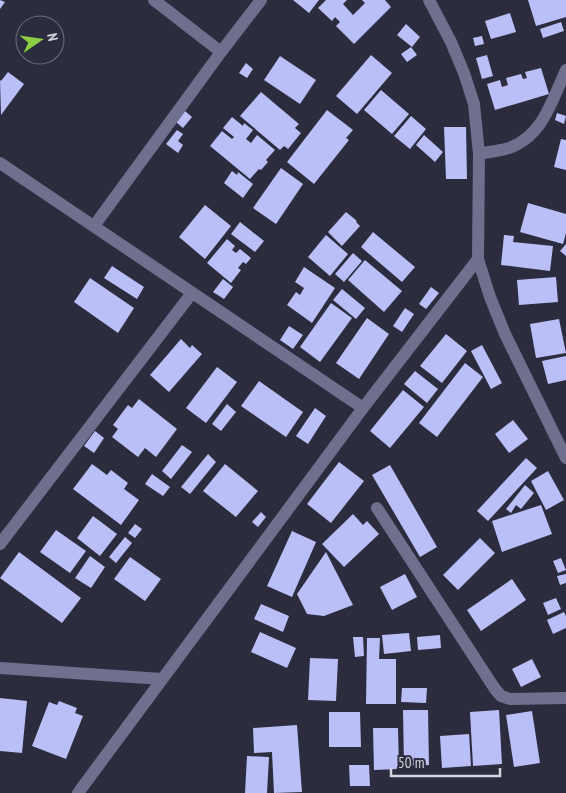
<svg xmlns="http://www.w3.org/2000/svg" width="566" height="793" viewBox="0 0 566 793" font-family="'PT Sans Narrow',sans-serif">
  <rect width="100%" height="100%" fill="#2b2d3e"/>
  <path fill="#babff8" d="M0,0L5,2L0,9Z
    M293,0H319L309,13Z
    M326,0H347L343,4L353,15L365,3L362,0H385L391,7L354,44L336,26L340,22L335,17L332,21L318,8Z
    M528,0H566V17L536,26Z
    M510,13L516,32L491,39L485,21Z
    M561,22L564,31L543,38L540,29Z
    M406,24L420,37L412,47L397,35Z
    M482,36L484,44L475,46L473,38Z
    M411,47L417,55L407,62L401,54Z
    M371,55L392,73L357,114L336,96Z
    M487,55L493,76L482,79L476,58Z
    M280,56L316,80L300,104L264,80Z
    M246,63L253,69L247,78L239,73Z
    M541,68L549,94L495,110L487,84L500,80L502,87L508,85L506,78L521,74L523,79L527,78L525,72Z
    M8,72L24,84L1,115L0,80L1,81Z
    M381,90L409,114L392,134L364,110Z
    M261,92L299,124L295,128L301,133L288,149L284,146L280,150L240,116Z
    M327,110L353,130L346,138L349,140L314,184L287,162Z
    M185,111L192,117L183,128L176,122Z
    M557,113L566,116L564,124L555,120Z
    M411,116L426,129L410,149L394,136Z
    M232,117L243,126L244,123L253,130L246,139L251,143L257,135L275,150L266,160L268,162L261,170L259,169L250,179L210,146L222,131L232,139L234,137L223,128Z
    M444,127H466L467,179H446Z
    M177,130L183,134L178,141L183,145L178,153L166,144Z
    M424,135L443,152L435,162L416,145Z
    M561,139L566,140V170L554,167Z
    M281,168L303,184L276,224L253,208Z
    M232,171L237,175L238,172L253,184L243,198L224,183Z
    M528,203L566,214V233L563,244L520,232Z
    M205,205L231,226L205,259L179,237Z
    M346,212L357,221L356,222L360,226L342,246L328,232Z
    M240,222L264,241L255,252L231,234Z
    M373,232L415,267L402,282L361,247Z
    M326,235L348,254L330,276L308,257Z
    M504,235L514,236L513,242L553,246L550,271L501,265Z
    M227,239L235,246L232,250L236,253L240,249L251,258L246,264L243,262L238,268L241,270L231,283L207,263Z
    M566,244V256L560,251Z
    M353,253L362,261L344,282L335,274Z
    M365,260L402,291L384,312L348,280Z
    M112,266L144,287L137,299L104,278Z
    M304,267L335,288L312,323L287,305L296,292L300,295L304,288L295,282Z
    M556,277L558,302L519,305L517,280Z
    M90,278L134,308L118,333L74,302Z
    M223,279L233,287L224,299L213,292Z
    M431,287L439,293L426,309L419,304Z
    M342,289L365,308L356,319L333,300Z
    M331,303L352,318L320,362L300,347Z
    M405,308L414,314L402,332L393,326Z
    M367,318L389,334L359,379L336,363Z
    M559,319L566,353L536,358L530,324Z
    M289,326L303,335L293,349L280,340Z
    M446,334L467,351L442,383L420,366Z
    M181,339L190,348L192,345L202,354L169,392L150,375Z
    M482,345L502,383L491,389L471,351Z
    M566,356V380L548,384L542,361Z
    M465,363L483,377L437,437L419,423Z
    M217,367L237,382L206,423L186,408Z
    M415,371L438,389L427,403L404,384Z
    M259,381L303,412L286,437L241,406Z
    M403,390L424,407L390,448L370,431Z
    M139,399L177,429L156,457L145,448L138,457L112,437L118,429L113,425L128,405L132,408Z
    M227,404L236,412L221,431L212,424Z
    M315,408L326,416L308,444L296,436Z
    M513,420L528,439L509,453L495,434Z
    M95,431L104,438L94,453L84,446Z
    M182,445L192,452L171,479L162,471Z
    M208,454L216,462L190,494L181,487Z
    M526,458L537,468L488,521L477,511Z
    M339,462L364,481L331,523L307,504Z
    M92,464L107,475L111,470L128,483L124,489L139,500L121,525L73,489Z
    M225,464L258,491L236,517L203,491Z
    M390,465L437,547L420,557L372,475Z
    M548,471L564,500L546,510L531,481Z
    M152,474L170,487L163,496L145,484Z
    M525,485L534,493L521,509L516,505L511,513L506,509Z
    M541,505L552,534L502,552L492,521Z
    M261,512L266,517L258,527L252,522Z
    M353,514L363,525L367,521L379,534L344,567L322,544Z
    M93,516L117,534L100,556L77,538Z
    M135,524L142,529L135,538L128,533Z
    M56,530L86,551L70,573L40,552Z
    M292,531L316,542L292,597L267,586Z
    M125,537L132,543L116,563L109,557Z
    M480,538L495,553L458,590L443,575Z
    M19,552L81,598L62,623L0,578Z
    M326,552L353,605L324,616L307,614L297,594Z
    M90,556L105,567L91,588L75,578Z
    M130,557L161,579L145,601L114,579Z
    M561,558L566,570L558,573L553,561Z
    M405,574L417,597L392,610L380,587Z
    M566,574V583L560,585L557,576Z
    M512,579L526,600L481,631L467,610Z
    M556,598L561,609L548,615L543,603Z
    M261,604L289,616L283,632L254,619Z
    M564,612L566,616V628L553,634L547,620Z
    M260,632L296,648L287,668L251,652Z
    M409,633L411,651L384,654L382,635Z
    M440,635L441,648L418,650L417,637Z
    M353,637H363L364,656L355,657Z
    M367,638H380L379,659H396V704H366Z
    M310,658L338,659L336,701L308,700Z
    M532,659L541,677L521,687L512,669Z
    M402,688H427L426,703L401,702Z
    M0,698L27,701L22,753L0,751Z
    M59,701L77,708L75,713L83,716L66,759L32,746L49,702L57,705Z
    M403,710H428L429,765L404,766Z
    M499,710L502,764L473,766L470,712Z
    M532,711L540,763L514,767L506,715Z
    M329,712H360L361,747H329Z
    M297,725L302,792L274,793L272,752L254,753L253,728Z
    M373,728H398L399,769L374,770Z
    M469,734L471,766L442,768L440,736Z
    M247,756L269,757L267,793H245Z
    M349,765H369L370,786H350Z"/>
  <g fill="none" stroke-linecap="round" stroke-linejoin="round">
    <path stroke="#6e708d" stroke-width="12" d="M154,0L221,52
      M429,0L451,42L464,73L474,104L479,154L478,259L490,297L505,334L566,458
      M479,154C488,152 499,151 509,148C543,136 552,100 566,70
      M0,163L363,408
      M94,226L221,52L261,0
      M377,508L495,689L501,696L510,699L566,698
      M0,544L192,293
      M0,668L162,679
      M78,793L363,408L478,259"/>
  </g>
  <g transform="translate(40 40) rotate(77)"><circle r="24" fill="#2b2d3e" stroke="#6e707e"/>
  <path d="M0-4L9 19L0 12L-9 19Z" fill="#8dce44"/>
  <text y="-8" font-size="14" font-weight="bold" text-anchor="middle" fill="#d3d4df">N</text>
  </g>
  <path d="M391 768v8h109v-8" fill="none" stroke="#d3d4df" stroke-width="2.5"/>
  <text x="398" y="768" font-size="15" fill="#d3d4df" stroke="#2b2d3e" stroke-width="4" paint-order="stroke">50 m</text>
</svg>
